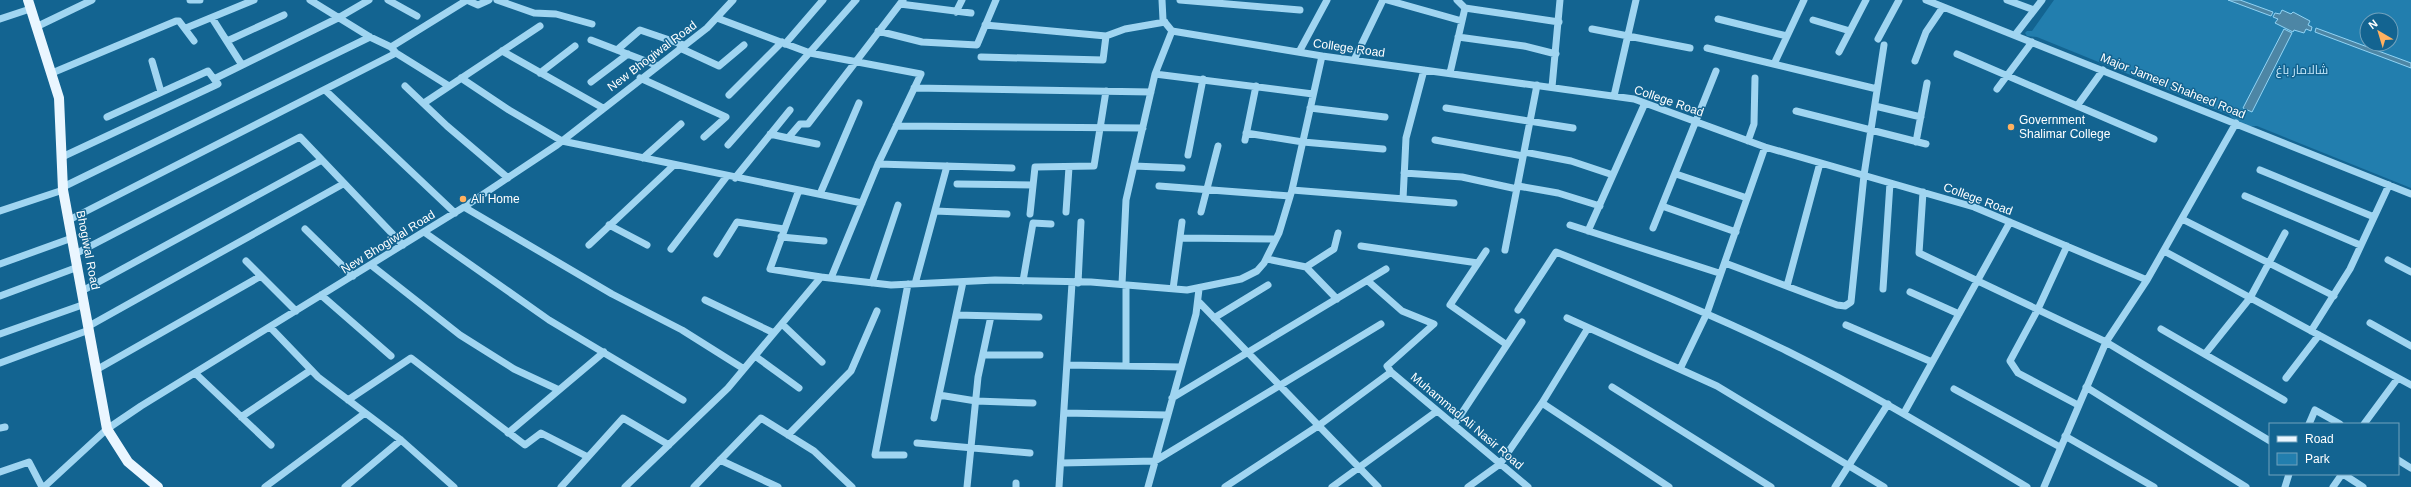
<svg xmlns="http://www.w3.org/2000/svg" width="2411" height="487" viewBox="0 0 2411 487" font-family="Arial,Cairo,sans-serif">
  <rect width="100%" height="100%" fill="#136491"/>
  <path fill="#227eae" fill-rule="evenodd" d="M2054,0H2411V188L2257,126C2246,127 2236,123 2229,115L2037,37L2027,36L2025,33L2027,31H2032ZM2367,20H2391V44H2367Z"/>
  <path fill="#4d86a5" stroke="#92d4f5" d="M2228,0H2240L2273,12L2271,16Z
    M2282,10L2291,14L2293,12L2310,21L2308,25L2312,27L2311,31L2306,29L2304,33L2294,30L2293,32L2275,23L2278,19L2273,17L2275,13L2280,14Z
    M2316,28L2411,63V68L2315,32Z
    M2284,29L2292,33L2252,112L2243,108Z"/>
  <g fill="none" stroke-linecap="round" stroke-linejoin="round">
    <path stroke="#a0d5f1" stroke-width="7" d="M190,0H200
      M310,0L370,37L391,47L396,53L449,86
      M388,0L417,16
      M497,0L534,13L556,14L592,24
      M1162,0L1163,20L1172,31L1322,56L1634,99L1765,147L1974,207L2147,280
      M1180,0L1300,10
      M1387,0L1462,21
      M1457,0L1465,8L1559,22
      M1926,0L2411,194
      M2007,0L2034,10
      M469,1L478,5L489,0
      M900,4L971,13
      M956,12L962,0
      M212,18L242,65
      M717,18L810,53L921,74L878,164L831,278
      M0,19L30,9
      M1718,19L1787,36
      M1813,20L1850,31
      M985,25L1106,36
      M36,27L92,0
      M186,28L254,0
      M1592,29L1690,48
      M878,31L922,42L977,45L996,0
      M2015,35L2042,0
      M1458,37L1524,46L1556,54
      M1878,39L1899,0
      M591,40L656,65
      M227,41L284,15
      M785,44L823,0
      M391,47L467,0
      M680,48L719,66L744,45
      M1707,48L1877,89
      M617,50L640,30L684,45
      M502,51L603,108
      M1299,52L1327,0
      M1839,52L1866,0
      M1957,54L2154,139
      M981,57L1103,60L1106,36L1125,29L1165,22
      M1354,60L1383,0
      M152,61L161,92
      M1915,61L1926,32L1943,7
      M1774,64L1804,0
      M52,73L176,21H179L194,41
      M540,73L575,46
      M1450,73L1465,8
      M1155,74L1172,31
      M461,78L509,110L562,141L862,203
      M640,78L726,117L704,137
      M591,82L628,54
      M405,86L447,126L508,178
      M1552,87L1560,0
      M914,88L1151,92
      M1997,89L2032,42
      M325,90L455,213
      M729,95L782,42
      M1614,96L1636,0
      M424,103L540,26
      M1875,106L1921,117
      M2077,106L2103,70
      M1310,108L1385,117
      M1446,108L1573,128
      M1796,111L1926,144
      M107,117L208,71L214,79
      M896,126L1143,128
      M1246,133L1303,142L1383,149
      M770,134L788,138
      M1245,140L1256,86
      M1435,140L1523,156
      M1748,141L1754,124L1755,78
      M1916,142L1927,83
      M817,144L788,138L800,124H808L903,0
      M728,145L856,0
      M1524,152L1571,161L1613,175
      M1188,155L1203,79
      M62,157L218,84L214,79L338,18L369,0
      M643,158L681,124
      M878,164L1012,168
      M1134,166L1182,168
      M2260,170L2374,217
      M1404,173L1462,177L1517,189
      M1676,174L1747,198
      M735,178L790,110
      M957,184L1033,185
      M1159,186L1290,196
      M1518,186L1558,193L1600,206
      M63,187L370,37
      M799,190L770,269L821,277
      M1292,190L1454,203
      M1923,192L1919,253L2106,342L2270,441
      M820,194L859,103
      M2245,196L2360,245
      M1403,199L1406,138L1424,70
      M1662,206L1736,232
      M464,207L612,294L682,330L744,369
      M0,211L63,190
      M935,211L1007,214
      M1066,212L1069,167
      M1201,212L1218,146
      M1030,214L1035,167L1094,166L1106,91
      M2182,219L2334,296
      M69,220L396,53
      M609,225L647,245
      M1570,225L1719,273
      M1653,228L1716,71
      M305,229L353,276
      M1588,231L1645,103
      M424,232L549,320L683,400
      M781,237L824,241
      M1180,238L1276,239
      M589,245L674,165
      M1361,246L1478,263
      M2067,246L2038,309L2010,361L2018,373L2078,405
      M671,249L727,176
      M1505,250L1537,85
      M1486,251L1450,305L1507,345
      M2164,251L2411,385
      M75,254L300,137L403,245
      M717,254L737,222L784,229
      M1267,259L1306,267L1337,299
      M2388,260L2411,272
      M246,261L296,311
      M1725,263L1837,305L1845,306L1851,302L1864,175L1884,45
      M0,264L72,238
      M371,265L460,335L514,369L557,389
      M1306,267L1334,249L1338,233
      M1023,281L1033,223L1051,224
      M1368,281L1402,311L1434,324L1387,366L1391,372L1528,487
      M872,283L898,205
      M1078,283L1081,222
      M915,284L947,166
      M1122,284L1126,200L1155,74L1313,94
      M1126,285V366
      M1787,286L1820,163
      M1173,289L1182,222
      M1883,289L1890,183
      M82,291L322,160
      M1910,292L1959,314
      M321,295L391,356
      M0,296L78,267
      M705,300L774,333
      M1198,301L1378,487
      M1518,310L1556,252C1634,283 1712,314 1787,351C1870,392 1948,440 2027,487
      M956,315L1039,317
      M1214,318L1268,285
      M1567,318L1717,386L1884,487
      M2370,323L2411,346
      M782,324L822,362
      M1846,325L1932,362
      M89,326L343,184
      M270,327L318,377L401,440L454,487
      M2161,329L2284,400
      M2311,331L2350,269L2389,185
      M0,334L85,304
      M2205,354L2250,298L2285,233
      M983,355H1040
      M755,356L799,388
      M0,363L89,330
      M1067,365L1181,367
      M1680,369L1707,313L1765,147
      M96,370L261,276
      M195,373L271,445
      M2286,378L2319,335
      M1612,387L1771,487
      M2086,387L2246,487
      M1954,389L2060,447
      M939,395L976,401L1033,403
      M1172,398L1386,269
      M348,400L411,358L525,445L541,433L588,457
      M1542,403L1669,487
      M1064,413L1167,415
      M1904,413L2010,222
      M241,417L311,370
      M934,418L963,282
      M2309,424L2315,410L2340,424
      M2364,424L2398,378
      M1454,425L1522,322
      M0,428L5,427
      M508,433L604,352
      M788,435L851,371L877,311
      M2065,436L2154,487
      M917,443L1030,453
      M904,455H875L908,284
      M720,460L778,487
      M2398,460L2411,468
      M1061,463L1155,461L1381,324
      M0,472L29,462L42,487
      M2343,474L2363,487
      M1016,483V487
      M44,487L107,429L141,406L464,207L557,145L707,28L733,0
      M265,487L365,413
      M345,487L401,440
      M561,487L623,418L669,445
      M625,487L728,388L821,277L891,285L995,280L1091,282L1187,290L1241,279L1257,271L1264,263L1279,233L1292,190L1322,56
      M694,487L761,418L814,451L852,487
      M967,487L978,377L991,316
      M1059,487L1072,283
      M1148,487L1196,314L1199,289
      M1225,487L1318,426L1391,372
      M1332,487L1437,411
      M1468,487L1500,464L1542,403L1588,328
      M1835,487L1888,404
      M2044,487L2106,342L2147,280L2236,123
      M2285,487L2289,474
      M2333,487L2342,474"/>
    <path stroke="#eaf6ff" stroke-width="10" d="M28,0L59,98L63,190L107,429L128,462L158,487"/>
  </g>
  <g fill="#ffb160" stroke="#136491" stroke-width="1.5">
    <circle cx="2011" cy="127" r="4"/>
    <circle cx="463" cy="199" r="4"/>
  </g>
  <g text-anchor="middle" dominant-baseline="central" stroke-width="3" stroke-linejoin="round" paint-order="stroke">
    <g font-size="12" fill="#fff" stroke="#136491">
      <text transform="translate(1349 48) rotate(8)">College Road</text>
      <text transform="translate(652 56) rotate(-37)">New Bhogiwal Road</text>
      <text transform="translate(2173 86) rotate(22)">Major Jameel Shaheed Road</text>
      <text transform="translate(1669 101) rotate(19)">College Road</text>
      <text transform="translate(1978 199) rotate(20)">College Road</text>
      <text transform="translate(388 242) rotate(-32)">New Bhogiwal Road</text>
      <text transform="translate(88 250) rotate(79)">Bhogiwal Road</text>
      <text transform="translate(1467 421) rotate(40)">Muhammad Ali Nasir Road</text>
    </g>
    <g font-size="12" fill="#c7eafc" stroke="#136491">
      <text x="2302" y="70">شالامار باغ</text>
    </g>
    <g font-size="12" fill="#fff" stroke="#136491" text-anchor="start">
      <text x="2019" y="120">Government<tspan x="2019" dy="14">Shalimar College</tspan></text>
      <text x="471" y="199">Ali Home</text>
    </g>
  </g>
  <rect x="2269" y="423" width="130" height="52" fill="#136491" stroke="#71a2bd"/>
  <rect x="2277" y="436" width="20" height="6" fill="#eaf6ff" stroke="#71a2bd"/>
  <text x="2305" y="443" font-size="12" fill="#ffffff">Road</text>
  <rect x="2277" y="453" width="20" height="12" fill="#227eae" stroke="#71a2bd"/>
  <text x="2305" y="463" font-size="12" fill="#ffffff">Park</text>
  <g transform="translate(2379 32) rotate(322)"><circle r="19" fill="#136491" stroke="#71a2bd"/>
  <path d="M0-3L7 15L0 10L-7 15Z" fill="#ffb160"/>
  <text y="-6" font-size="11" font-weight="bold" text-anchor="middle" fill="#ffffff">N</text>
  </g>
</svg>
